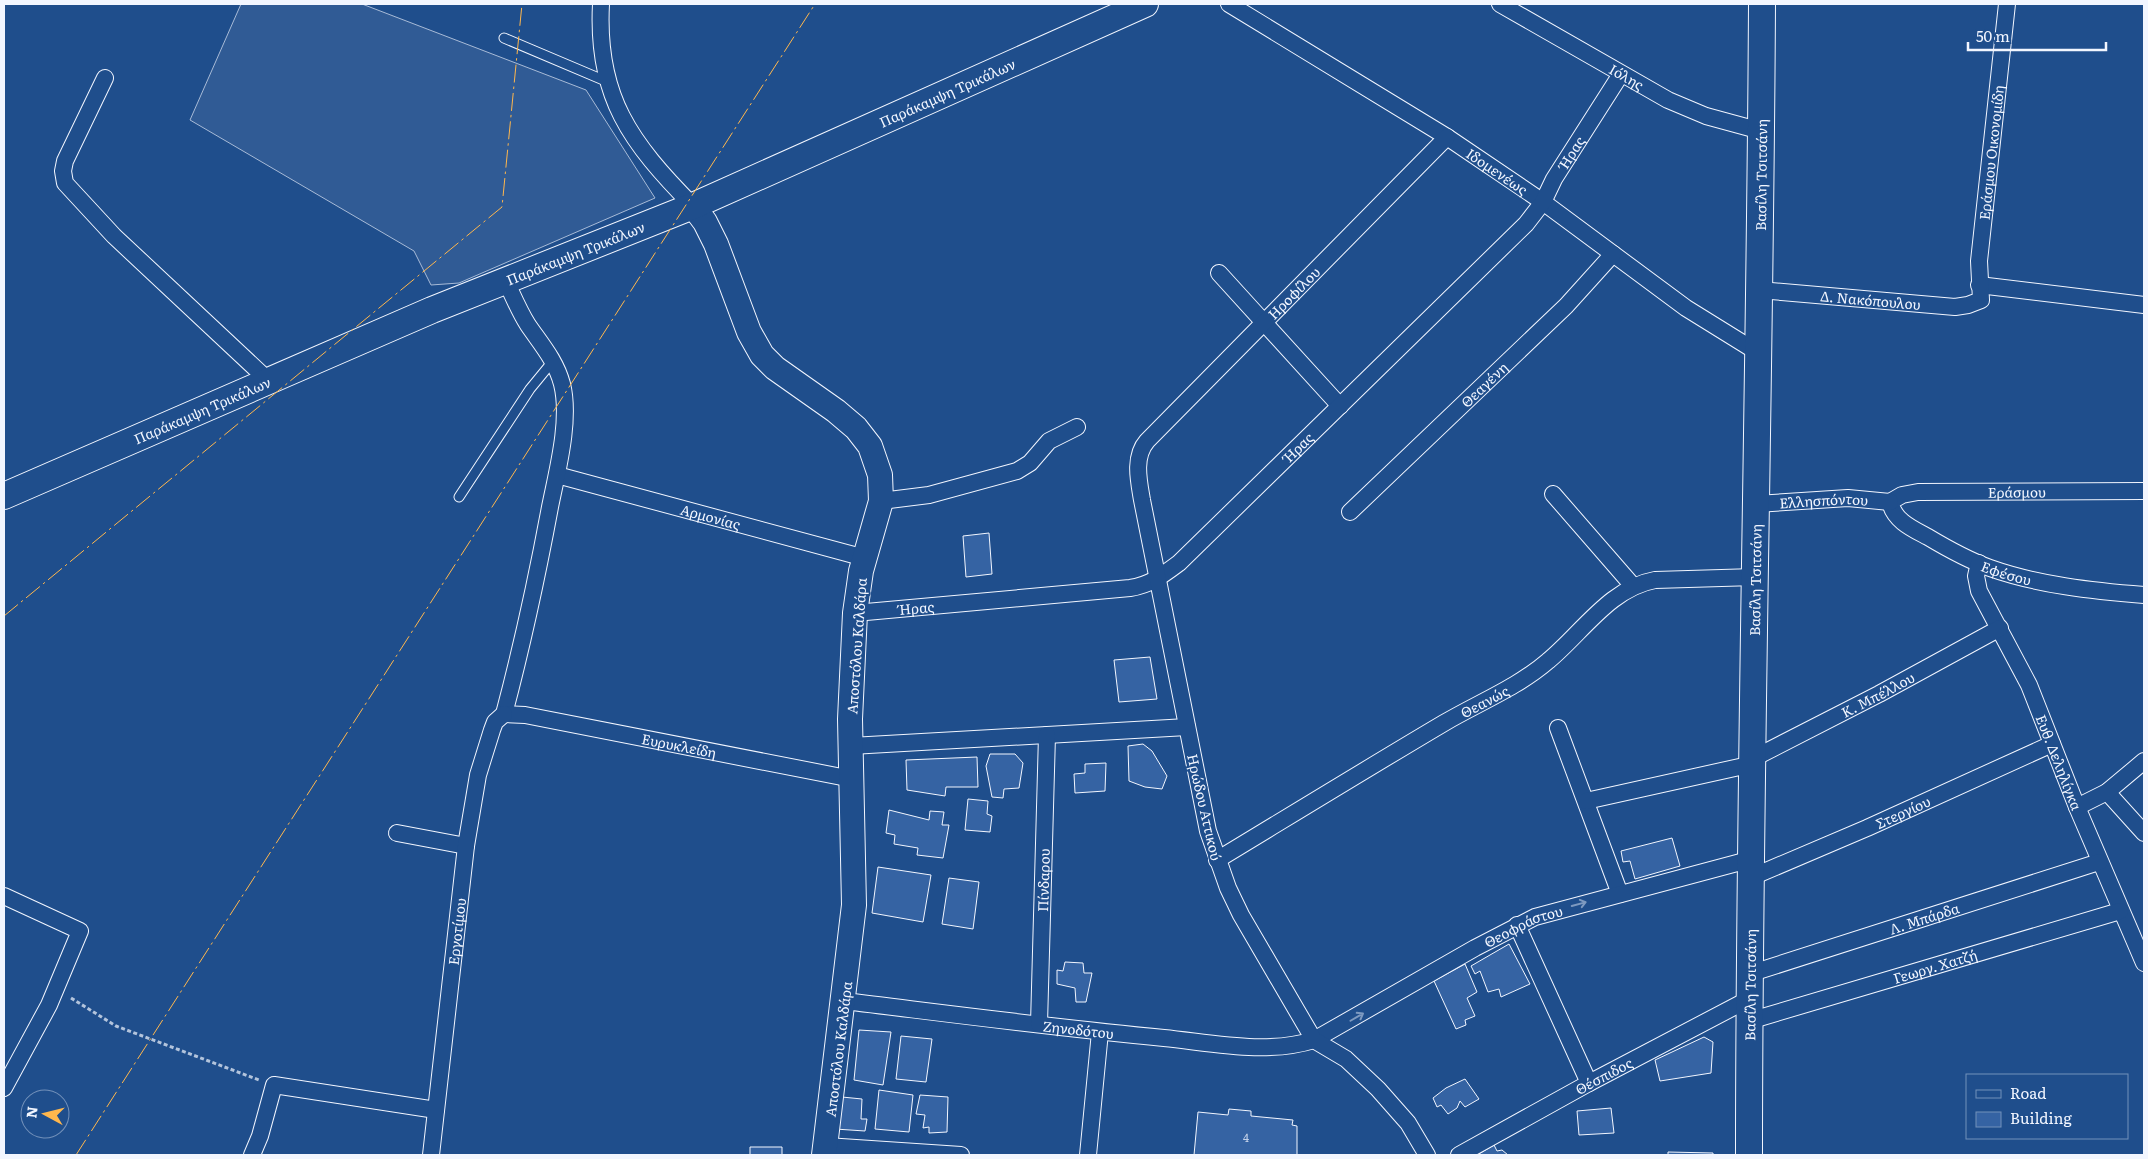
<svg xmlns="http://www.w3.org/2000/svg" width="2148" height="1159" viewBox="0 0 2148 1159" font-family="Literata,serif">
  <rect width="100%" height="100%" fill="#1f4e8c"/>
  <path fill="#305b95" stroke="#a8bbd7" d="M241,4H362L586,90L655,198L459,283L431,285L414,251L190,120Z"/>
  <path fill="#3563a3" stroke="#f2f6ff" d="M989,533L992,574L966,577L963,536Z
    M1150,657L1157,699L1119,702L1114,660Z
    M1143,744L1152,751L1167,776L1162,789L1145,787L1129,781L1128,746Z
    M990,754H1015L1023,763L1019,788L1004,789L1003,798L992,797L986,766Z
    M977,757L978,787H946L945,796L907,790L906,760Z
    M1106,763L1105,791L1075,793L1074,774L1085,773V764Z
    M968,799L988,801L987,814L992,816L990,832L965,830Z
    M889,810L929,820L930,811L944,812L942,825H949L943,858L917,855L918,848L894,844L895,835L886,833Z
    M1672,838L1680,866L1635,879L1630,861L1623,862L1621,851Z
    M878,867L931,875L923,922L872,913Z
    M949,878L979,882L973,929L942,924Z
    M1509,944L1530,984L1501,997L1499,989L1488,992L1480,971L1475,974L1471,966Z
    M1065,962L1083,963L1084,973H1092L1086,1002H1076L1075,988L1057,984V970L1063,971Z
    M1465,964L1477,992L1467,998L1475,1016L1465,1020L1466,1025L1456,1029L1434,981Z
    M859,1030L891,1032L883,1085L854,1080Z
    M901,1036L932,1039L926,1082L896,1079Z
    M1704,1037L1713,1042L1711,1073L1660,1081L1655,1060Z
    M1465,1079L1479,1099L1465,1107L1460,1101L1457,1108L1448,1114L1441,1105L1437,1107L1433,1098L1446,1088Z
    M879,1090L913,1095L909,1132L875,1129Z
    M920,1095L948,1097L947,1132L929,1133V1127L923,1128L925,1115L916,1114Z
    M842,1097L862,1099L861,1119H867L865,1131L835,1129Z
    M1611,1108L1614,1133L1579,1135L1577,1111Z
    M1229,1109L1251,1111V1116L1293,1120L1292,1125L1297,1126V1155H1194L1198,1112L1228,1115Z
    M1494,1145L1497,1151L1502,1150L1508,1155H1477Z
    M750,1147H782V1155H750Z
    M1668,1152L1713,1153V1155H1668Z"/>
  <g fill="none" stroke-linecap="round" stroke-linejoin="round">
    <g stroke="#f2f6ff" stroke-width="11">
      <path id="lane" d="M504,38L608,82
        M459,497L530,389L553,361"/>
    </g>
    <g stroke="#f2f6ff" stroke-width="18">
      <g id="street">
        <path d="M601,4C596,97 631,143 693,206"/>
        <path id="s1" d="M1229,4L1447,137L1543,202L1686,308L1757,352"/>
        <path id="s2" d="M1500,4L1668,100L1706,116L1761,131"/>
        <path d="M105,78L65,161L63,171L65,183L114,236L270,382"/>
        <path d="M1219,273L1340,406"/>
        <path d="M1979,285L2144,305"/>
        <path id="s3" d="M1759,290L1955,307L1968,305L1981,300L1979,261L2007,4"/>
        <path id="s4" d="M557,475L865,558"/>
        <path d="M1553,494L1633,586"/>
        <path d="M881,501L929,495L1017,471L1030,463L1049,441L1077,427"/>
        <path id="s5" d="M1890,502C1894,521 1913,529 1928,537C1948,549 1968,560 1990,568C2038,585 2093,591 2144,595"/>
        <path id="s6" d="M1890,502L1902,495L1918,492L2144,491"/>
        <path id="s7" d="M1756,504L1848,498L1890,502"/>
        <path id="s8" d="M1350,512L1566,306L1613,254"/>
        <path id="s9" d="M1979,563L1976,576L1979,591L2029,685L2077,807L2144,963"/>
        <path id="s10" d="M855,613L1130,588C1150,585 1163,575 1179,563L1526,224L1543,202L1554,179L1621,74"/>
        <path d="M504,714C522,646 537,577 550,507C557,472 571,420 562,384C556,361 541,344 528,325C519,311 513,296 506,281"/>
        <path id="s11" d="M504,714L525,715L852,779"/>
        <path d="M1558,728L1620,894"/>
        <path d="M851,746L1187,727"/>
        <path id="s12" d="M1754,758L1879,694L2000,628"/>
        <path d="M2107,792L2144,833"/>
        <path d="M1586,801L1753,764"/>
        <path d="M2077,807L2107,792L2144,761"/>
        <path d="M397,833L466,846"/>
        <path id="s13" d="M1217,860C1293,814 1368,768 1444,723C1478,703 1518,687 1548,661C1582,633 1610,588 1655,580L1755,577"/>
        <path id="s14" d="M1752,877L1867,828L2052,744"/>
        <path d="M4,896L80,931L49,1005L4,1088"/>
        <path d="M1517,925L1589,1083"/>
        <path id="s15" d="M1749,974L2099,862"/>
        <path id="s16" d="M844,1001C951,1014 1057,1028 1164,1038C1213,1043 1266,1055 1314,1040L1475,948L1535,917L1752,859"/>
        <path id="s17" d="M1749,1021L2120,911"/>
        <path id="s18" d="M1039,1024L1047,735"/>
        <path d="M826,1146L961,1155"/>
        <path d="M252,1155L260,1136L274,1085L436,1110"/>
        <path id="s19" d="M431,1155L466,846L478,775L492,730L495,722L504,714"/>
        <path d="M1088,1155L1100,1032"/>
        <path id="s20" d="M1427,1155L1408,1123L1378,1089L1346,1059L1314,1040L1241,915L1228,888L1208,831L1142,500C1139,482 1133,457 1147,441L1447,137"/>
        <path id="s21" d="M1459,1155L1589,1083L1749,999"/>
      </g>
    </g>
    <g stroke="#f2f6ff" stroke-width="26">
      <path id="secondary" d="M693,206L705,222L716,244L749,332L762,355L775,368L836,411L856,428L870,446L880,475L881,501L861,571L855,613L850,719L854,905L824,1155"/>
    </g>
    <g stroke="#f2f6ff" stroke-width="28">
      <g id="primary">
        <path id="s22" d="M4,496L432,310L693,206L1145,4"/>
        <path id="s23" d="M1749,1155C1749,771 1760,388 1762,4"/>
      </g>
    </g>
    <path stroke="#b3c4dc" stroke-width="3" stroke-dasharray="4 2.5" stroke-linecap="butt" d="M71,998L116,1026L259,1080"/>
    <use href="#lane" stroke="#1f4e8c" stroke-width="9"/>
    <use href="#street" stroke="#1f4e8c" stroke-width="16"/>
    <use href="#secondary" stroke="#1f4e8c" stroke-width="24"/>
    <use href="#primary" stroke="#1f4e8c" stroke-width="26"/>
    <path stroke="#ffb74d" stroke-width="1" stroke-dasharray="18 4 2.5 4" stroke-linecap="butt" d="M4,616L502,207L522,4
      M76,1155L815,4"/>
  </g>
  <defs><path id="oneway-shaft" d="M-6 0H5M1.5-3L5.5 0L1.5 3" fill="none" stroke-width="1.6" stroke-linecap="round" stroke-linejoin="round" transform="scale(1.25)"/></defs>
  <g stroke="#7e9ac0">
    <use href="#oneway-shaft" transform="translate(1579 904) rotate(-15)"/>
    <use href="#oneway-shaft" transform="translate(1357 1017) rotate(-30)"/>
  </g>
  <g text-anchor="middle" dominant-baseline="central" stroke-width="4" stroke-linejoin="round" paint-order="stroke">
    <g font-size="11" fill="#c3d1e8">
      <text x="1246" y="1137">4</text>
    </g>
    <g font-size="14" fill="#f2f6ff" stroke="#1f4e8c">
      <text stroke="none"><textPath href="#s2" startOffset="146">Ιόλης</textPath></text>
      <text stroke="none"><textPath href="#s22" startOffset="1026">Παράκαμψη Τρικάλων</textPath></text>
      <text stroke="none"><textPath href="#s10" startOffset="902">Ήρας</textPath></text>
      <text stroke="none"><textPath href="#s3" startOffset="372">Εράσμου Οικονομίδη</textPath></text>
      <text stroke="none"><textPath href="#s1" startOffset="316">Ιδομενέως</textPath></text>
      <text stroke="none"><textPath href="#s23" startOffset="980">Βασίλη Τσιτσάνη</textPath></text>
      <text stroke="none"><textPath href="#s22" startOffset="621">Παράκαμψη Τρικάλων</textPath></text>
      <text stroke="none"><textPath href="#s20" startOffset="1006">Ηροφίλου</textPath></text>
      <text stroke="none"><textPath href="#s3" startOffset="112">Δ. Νακόπουλου</textPath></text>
      <text stroke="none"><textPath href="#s8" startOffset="185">Θεαγένη</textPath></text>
      <text stroke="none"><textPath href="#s22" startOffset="216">Παράκαμψη Τρικάλων</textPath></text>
      <text stroke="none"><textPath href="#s10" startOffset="498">Ήρας</textPath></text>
      <text stroke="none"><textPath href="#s6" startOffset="129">Εράσμου</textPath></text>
      <text stroke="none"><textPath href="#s7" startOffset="68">Ελλησπόντου</textPath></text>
      <text stroke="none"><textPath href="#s4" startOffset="159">Αρμονίας</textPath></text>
      <text stroke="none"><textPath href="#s5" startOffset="140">Εφέσου</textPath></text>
      <text stroke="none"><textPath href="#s23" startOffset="575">Βασίλη Τσιτσάνη</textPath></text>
      <text stroke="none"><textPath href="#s10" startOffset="62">Ήρας</textPath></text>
      <text transform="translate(856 646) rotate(-86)">Αποστόλου Καλδάρα</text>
      <text stroke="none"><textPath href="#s12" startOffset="139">Κ. Μπέλλου</textPath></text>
      <text stroke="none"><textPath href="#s13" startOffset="311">Θεανώς</textPath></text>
      <text stroke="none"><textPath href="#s11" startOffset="178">Ευρυκλείδη</textPath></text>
      <text stroke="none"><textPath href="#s9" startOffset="218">Ευθ. Δεληλίγκα</textPath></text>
      <text transform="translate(1205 807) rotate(77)">Ηρώδου Αττικού</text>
      <text stroke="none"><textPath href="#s14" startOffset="164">Στεργίου</textPath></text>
      <text stroke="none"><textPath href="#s18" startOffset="144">Πίνδαρου</textPath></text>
      <text stroke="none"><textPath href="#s15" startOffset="184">Λ. Μπάρδα</textPath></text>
      <text stroke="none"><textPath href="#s16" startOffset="712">Θεοφράστου</textPath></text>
      <text stroke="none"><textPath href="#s19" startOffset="225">Εργοτίμου</textPath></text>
      <text stroke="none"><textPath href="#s17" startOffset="194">Γεωργ. Χατζή</textPath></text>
      <text stroke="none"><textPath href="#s23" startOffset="170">Βασίλη Τσιτσάνη</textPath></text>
      <text stroke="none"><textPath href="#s16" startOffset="236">Ζηνοδότου</textPath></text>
      <text transform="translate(838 1049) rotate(-83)">Αποστόλου Καλδάρα</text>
      <text stroke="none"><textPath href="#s21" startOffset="165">Θέσπιδος</textPath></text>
    </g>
  </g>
  <rect width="2148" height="1159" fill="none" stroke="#f2f6ff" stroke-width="10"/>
  <rect x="1966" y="1074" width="162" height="65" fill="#1f4e8c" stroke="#7391ba"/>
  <rect x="1976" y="1090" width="25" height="8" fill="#1f4e8c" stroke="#7391ba"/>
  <text x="2010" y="1099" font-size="15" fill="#f2f6ff">Road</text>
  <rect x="1976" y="1112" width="25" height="15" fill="#3563a3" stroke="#7391ba"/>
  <text x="2010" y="1124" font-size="15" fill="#f2f6ff">Building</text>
  <g transform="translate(45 1114) rotate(277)"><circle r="24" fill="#1f4e8c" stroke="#7391ba"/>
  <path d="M0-4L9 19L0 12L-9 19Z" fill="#ffb74d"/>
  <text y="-8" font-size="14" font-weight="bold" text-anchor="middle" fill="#f2f6ff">N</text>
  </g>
  <path d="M1968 42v8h138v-8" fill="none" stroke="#f2f6ff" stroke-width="2.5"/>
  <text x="1976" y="42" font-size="15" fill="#f2f6ff" stroke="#1f4e8c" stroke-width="4" paint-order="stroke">50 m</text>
</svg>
